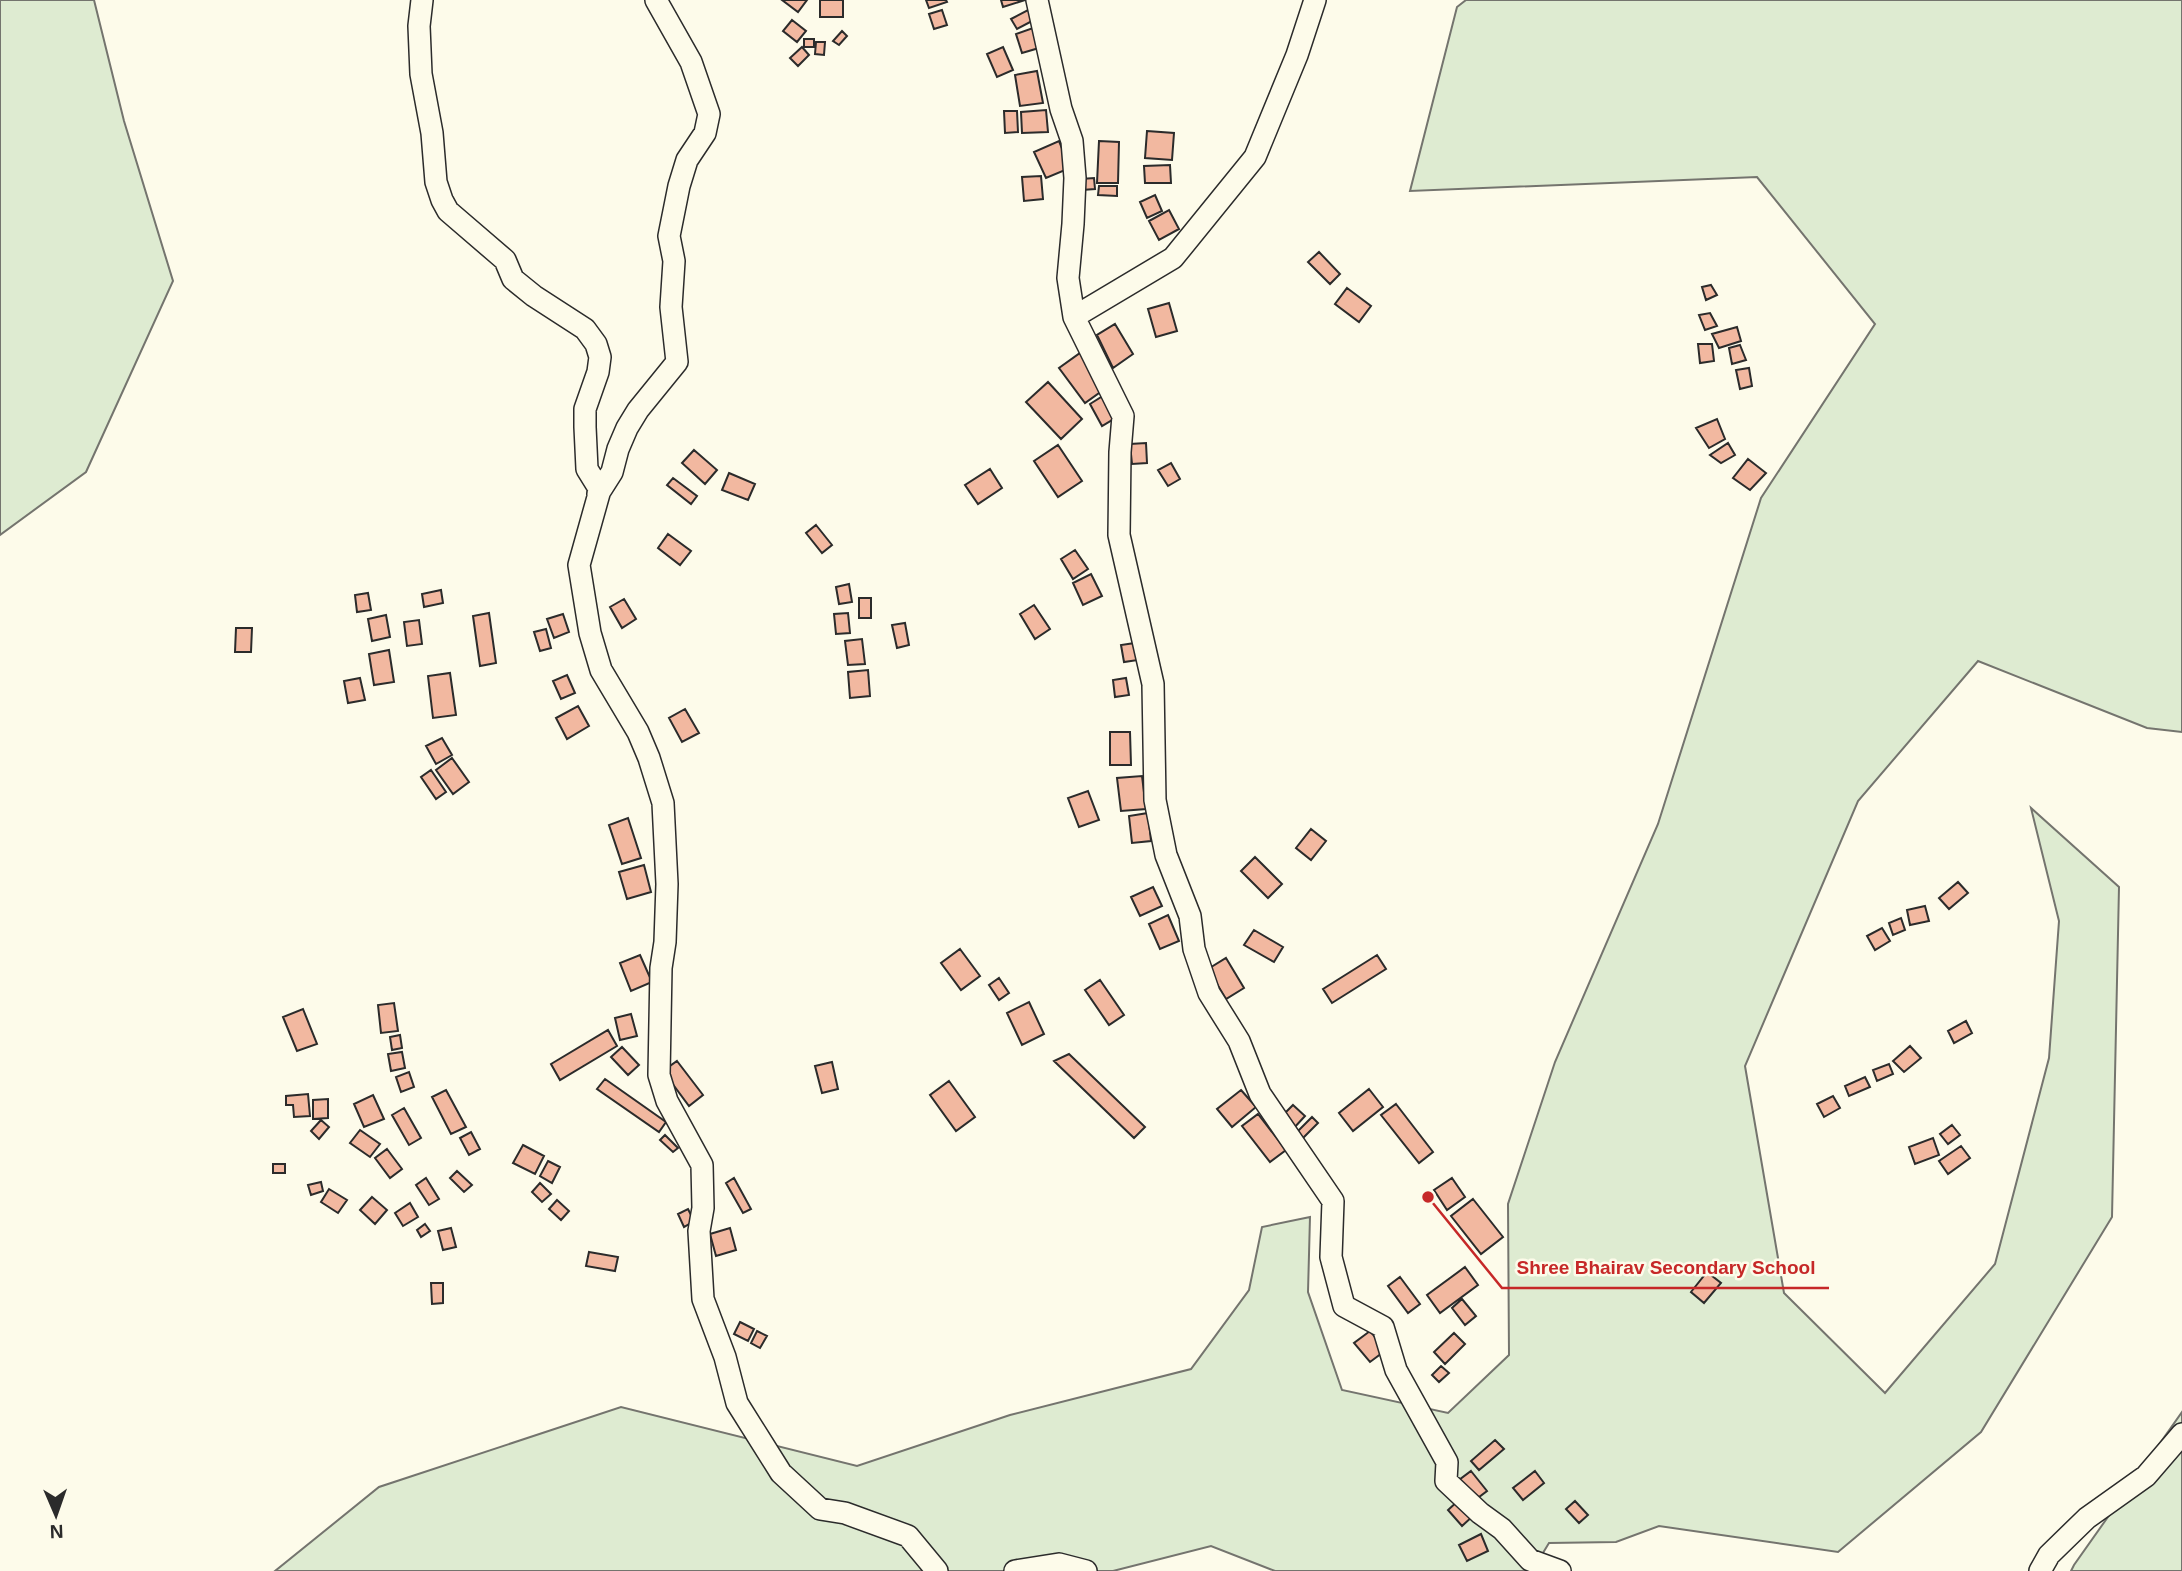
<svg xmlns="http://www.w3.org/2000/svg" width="2182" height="1571" viewBox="0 0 2182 1571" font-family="Arial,sans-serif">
  <rect width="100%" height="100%" fill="#fdfbea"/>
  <path fill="#deebd1" stroke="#74746e" stroke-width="2" d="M0,0H94L124,121L173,281L86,472L0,535Z
    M1466,0H2182V732L2147,728L1978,661L1858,801L1745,1066L1784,1293L1885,1393L1995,1264L2049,1058L2059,921L2031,808L2119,887L2112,1217L1981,1432L1838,1552L1659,1526L1616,1542L1549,1543L1532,1571H1275L1211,1546L1113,1571H275L379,1487L621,1407L857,1466L1010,1415L1191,1369L1249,1290L1262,1227L1310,1217L1308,1292L1342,1390L1448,1413L1509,1355L1508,1204L1555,1062L1658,824L1761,498L1875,324L1757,177L1410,191L1457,7Z
    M2182,1412V1571H2071L2074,1565Z"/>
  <path fill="#f2b8a0" stroke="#2b2b2b" stroke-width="2" d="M782,0H807L798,12Z
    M820,0H843V17H820Z
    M926,0H946L947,2L929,8Z
    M1001,0H1025L1003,7Z
    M942,10L947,25L934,29L929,14Z
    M1028,10L1034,20L1017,29L1011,19Z
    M792,20L806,31L797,42L783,31Z
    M1033,28L1039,48L1022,53L1016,34Z
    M842,31L847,36L839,45L833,41Z
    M804,39H814V47H804Z
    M816,42H825L824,55L815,54Z
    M802,47L809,55L798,66L790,58Z
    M1003,47L1013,70L997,77L987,54Z
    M1037,71L1043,103L1020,106L1015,75Z
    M1046,110L1048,132L1022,133L1021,112Z
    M1004,111H1017L1018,132L1005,133Z
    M1147,131L1174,133L1172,160L1145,158Z
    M1059,141L1070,168L1046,178L1034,152Z
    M1099,141L1119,142L1118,183H1097Z
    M1170,165L1171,183H1145L1144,166Z
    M1041,176L1043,199L1024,201L1022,177Z
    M1094,178L1095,189L1082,190L1081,179Z
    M1099,186H1117V196L1098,195Z
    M1155,195L1162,211L1147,218L1140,202Z
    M1169,210L1179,229L1159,240L1149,221Z
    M1319,252L1340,274L1330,284L1308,262Z
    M1711,285L1717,295L1706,300L1702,287Z
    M1347,288L1371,306L1359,322L1335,304Z
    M1169,303L1177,331L1156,337L1148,309Z
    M1710,313L1717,326L1705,330L1699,315Z
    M1115,324L1133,354L1113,368L1097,335Z
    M1737,327L1741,341L1719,348L1712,334Z
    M1698,344H1712L1714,361L1700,363Z
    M1740,345L1746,360L1732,364L1729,348Z
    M1080,353L1106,388L1085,403L1059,368Z
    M1749,368L1752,386L1740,389L1736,370Z
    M1048,382L1082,419L1061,439L1026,402Z
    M1106,394L1117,417L1102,426L1090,404Z
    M1717,419L1725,439L1709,448L1696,428Z
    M1146,443L1147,463L1132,464L1130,444Z
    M1728,443L1735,455L1721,463L1710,455Z
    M1058,445L1082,481L1058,497L1034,461Z
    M694,450L717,470L705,484L682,463Z
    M1748,459L1766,473L1750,490L1733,478Z
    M1171,463L1180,479L1168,486L1158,470Z
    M990,469L1002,488L978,504L965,485Z
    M729,473L755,484L748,500L722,490Z
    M673,478L697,496L691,504L667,485Z
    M816,525L832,545L822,553L806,533Z
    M668,534L691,551L680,565L658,548Z
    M1075,550L1088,569L1073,579L1061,559Z
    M1091,574L1102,596L1083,605L1073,583Z
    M849,584L852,602L839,604L836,587Z
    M441,590L443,603L424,607L422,594Z
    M368,593L371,610L357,612L355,595Z
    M859,598H871V618H859Z
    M624,599L636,619L622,628L610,607Z
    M1034,605L1050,629L1035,639L1020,614Z
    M489,613L496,663L480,666L473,616Z
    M848,613L850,633L836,634L834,614Z
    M563,614L569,632L554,638L547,619Z
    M386,615L390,637L372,641L368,619Z
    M419,620L422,644L407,646L404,622Z
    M905,623L909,645L897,648L892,625Z
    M236,628H252L251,652H235Z
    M546,629L551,648L540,651L534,632Z
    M862,639L865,664L848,665L845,641Z
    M1135,643L1138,660L1124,662L1121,645Z
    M389,650L394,682L374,685L369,654Z
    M868,670L870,696L850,698L848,672Z
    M450,673L456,715L433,718L428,676Z
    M567,675L575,693L561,699L553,681Z
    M360,678L365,700L348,703L344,681Z
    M1126,678L1129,695L1115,697L1113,680Z
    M578,706L589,726L567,739L556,718Z
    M685,709L699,733L682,742L669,718Z
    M1110,732H1130L1131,765H1110Z
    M442,738L452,755L436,764L426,746Z
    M452,758L469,782L453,794L436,770Z
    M431,770L446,792L436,799L421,777Z
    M1142,776L1146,809L1121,811L1117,778Z
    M1088,791L1099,820L1079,827L1068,798Z
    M1148,813L1151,841L1132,843L1129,816Z
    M628,818L641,858L622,864L609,825Z
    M1311,829L1326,841L1311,860L1296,848Z
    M1255,857L1282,884L1268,898L1241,871Z
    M644,865L651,892L627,899L619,872Z
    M1958,882L1968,893L1949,909L1939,898Z
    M1153,887L1162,906L1140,916L1131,897Z
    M1925,906L1929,921L1910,925L1907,910Z
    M1168,915L1179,941L1160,949L1149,924Z
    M1901,918L1905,930L1893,935L1889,923Z
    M1882,928L1890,941L1875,950L1867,936Z
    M1254,930L1283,947L1274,962L1244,945Z
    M960,949L980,976L961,990L941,963Z
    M640,955L652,982L631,991L620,963Z
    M1377,955L1386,969L1332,1003L1323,989Z
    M1226,958L1244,988L1226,999L1208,969Z
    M999,978L1009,993L999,1000L989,985Z
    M1100,980L1124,1015L1109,1025L1085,990Z
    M1029,1002L1044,1034L1022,1045L1007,1013Z
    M394,1003L398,1031L381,1033L378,1005Z
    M303,1009L317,1044L297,1051L283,1017Z
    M631,1014L637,1036L620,1040L615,1018Z
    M1966,1021L1972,1033L1954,1043L1948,1031Z
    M608,1030L617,1046L560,1080L551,1064Z
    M400,1035L402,1048L392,1050L390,1037Z
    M1910,1046L1921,1058L1904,1072L1893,1061Z
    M622,1047L639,1065L628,1075L611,1057Z
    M402,1052L405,1068L391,1071L388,1054Z
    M1069,1054L1145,1127L1134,1138L1054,1061Z
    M677,1061L703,1095L689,1106L663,1071Z
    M832,1062L838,1089L822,1093L815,1066Z
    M1889,1064L1893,1074L1877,1081L1873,1070Z
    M409,1072L414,1087L401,1092L396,1077Z
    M1865,1077L1870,1087L1849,1096L1845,1086Z
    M605,1079L666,1122L659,1132L597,1089Z
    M949,1081L975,1117L956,1131L930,1095Z
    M1369,1089L1383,1107L1353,1131L1339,1113Z
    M446,1090L466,1127L451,1134L432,1097Z
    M1241,1090L1256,1107L1232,1127L1217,1109Z
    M308,1094L310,1116L294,1117L293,1105H286V1096Z
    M373,1095L384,1119L364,1127L354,1104Z
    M1833,1096L1840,1108L1824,1117L1817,1104Z
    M328,1099V1118L313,1119V1100Z
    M1396,1104L1433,1152L1419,1163L1381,1115Z
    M1293,1105L1305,1116L1293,1129L1281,1117Z
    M404,1108L421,1138L409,1145L392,1115Z
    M1258,1114L1286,1150L1270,1162L1242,1126Z
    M1312,1117L1318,1123L1302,1139L1296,1133Z
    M321,1120L329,1127L319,1139L311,1131Z
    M1952,1125L1960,1135L1948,1144L1940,1134Z
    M360,1130L380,1144L370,1157L350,1143Z
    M471,1132L480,1149L469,1155L460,1138Z
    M665,1135L678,1148L673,1152L660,1140Z
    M1933,1138L1939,1155L1915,1164L1909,1147Z
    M523,1145L544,1156L535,1174L513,1163Z
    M1961,1146L1970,1158L1948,1174L1939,1161Z
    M387,1149L402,1169L390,1178L375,1158Z
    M548,1161L560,1167L552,1183L540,1176Z
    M273,1164H285V1173H273Z
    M457,1171L472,1185L464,1192L450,1178Z
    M426,1178L439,1199L429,1205L416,1185Z
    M734,1178L751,1209L743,1213L726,1183Z
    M1452,1178L1465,1197L1447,1210L1434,1190Z
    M321,1182L323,1191L311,1195L308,1185Z
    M540,1183L551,1194L542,1202L532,1192Z
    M329,1189L347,1200L338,1213L321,1202Z
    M372,1197L387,1210L375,1224L360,1210Z
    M1473,1199L1503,1237L1481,1254L1451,1216Z
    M557,1200L569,1211L561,1220L549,1209Z
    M410,1203L418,1217L403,1226L395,1213Z
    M688,1209L694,1221L684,1227L678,1214Z
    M425,1224L430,1231L421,1237L417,1230Z
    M451,1228L456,1247L443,1250L438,1231Z
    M730,1228L736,1250L716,1256L710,1234Z
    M589,1252L618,1257L615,1271L586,1266Z
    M1465,1267L1478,1285L1440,1313L1427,1295Z
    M1707,1272L1721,1283L1704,1303L1691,1292Z
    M1400,1277L1420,1304L1408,1313L1388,1286Z
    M431,1283H443V1303L432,1304Z
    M1462,1299L1476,1316L1465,1325L1452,1308Z
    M740,1322L754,1329L748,1341L734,1334Z
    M757,1331L767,1336L760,1348L751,1343Z
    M1370,1331L1386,1350L1370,1362L1354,1343Z
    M1454,1333L1465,1344L1445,1364L1434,1352Z
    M1441,1366L1449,1373L1439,1382L1432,1375Z
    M1495,1440L1504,1449L1479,1470L1471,1461Z
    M1471,1471L1487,1491L1475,1500L1459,1480Z
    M1535,1471L1544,1483L1523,1500L1513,1488Z
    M1459,1500L1474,1515L1462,1526L1448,1510Z
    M1575,1501L1588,1515L1579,1523L1566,1509Z
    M1481,1534L1488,1551L1467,1561L1459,1545Z"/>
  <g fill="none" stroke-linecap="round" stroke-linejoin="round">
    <g stroke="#2b2b2b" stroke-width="24">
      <path id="minor" d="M422,0L419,26L421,74L432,133L436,182L442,200L448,211L505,260L513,279L534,296L585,329L596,344L600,357L598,372L585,409V427L587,469L600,490L579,565L590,633L601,670L638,732L649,758L663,803L667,884L665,942L661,968L659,1075L667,1101L702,1165L703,1208L699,1231L703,1299L725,1357L737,1403L781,1473L820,1509L845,1513L908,1536L937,1571
        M1037,0L1061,109L1072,141L1075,178L1073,224L1068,278L1074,317L1123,416L1120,452L1119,535L1153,684L1155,800L1166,855L1190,916L1194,949L1209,993L1239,1041L1260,1094L1333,1201L1331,1257L1344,1306L1383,1327L1396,1370L1447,1462L1446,1481L1480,1513L1502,1529L1530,1560L1560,1571
        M1074,317L1173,258L1255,157L1297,55L1315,0
        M598,494L612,472L618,449L627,428L638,410L677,362L671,307L674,261L669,236L679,186L687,160L705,133L709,114L691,62L656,0
        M1015,1571L1059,1564L1086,1571
        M2040,1571L2049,1555L2087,1518L2146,1476L2182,1434"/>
    </g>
    <use href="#minor" stroke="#fdfbea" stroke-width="21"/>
  </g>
  <path fill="none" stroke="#c62828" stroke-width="2.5" d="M1428 1197L1502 1288H1829"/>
  <circle fill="#c62828" stroke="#fdfbea" stroke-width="2.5" cx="1428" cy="1197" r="7"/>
  <g font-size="19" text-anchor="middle" font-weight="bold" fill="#c62828" stroke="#fdfbea" stroke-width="5" stroke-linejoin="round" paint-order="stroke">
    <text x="1666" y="1274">Shree Bhairav Secondary School</text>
  </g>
  <g transform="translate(56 1515) rotate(178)" stroke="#fdfbea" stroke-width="5" paint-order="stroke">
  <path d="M0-5L12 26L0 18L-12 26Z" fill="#2b2b2b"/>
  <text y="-10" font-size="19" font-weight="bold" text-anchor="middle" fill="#2b2b2b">N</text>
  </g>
</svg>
